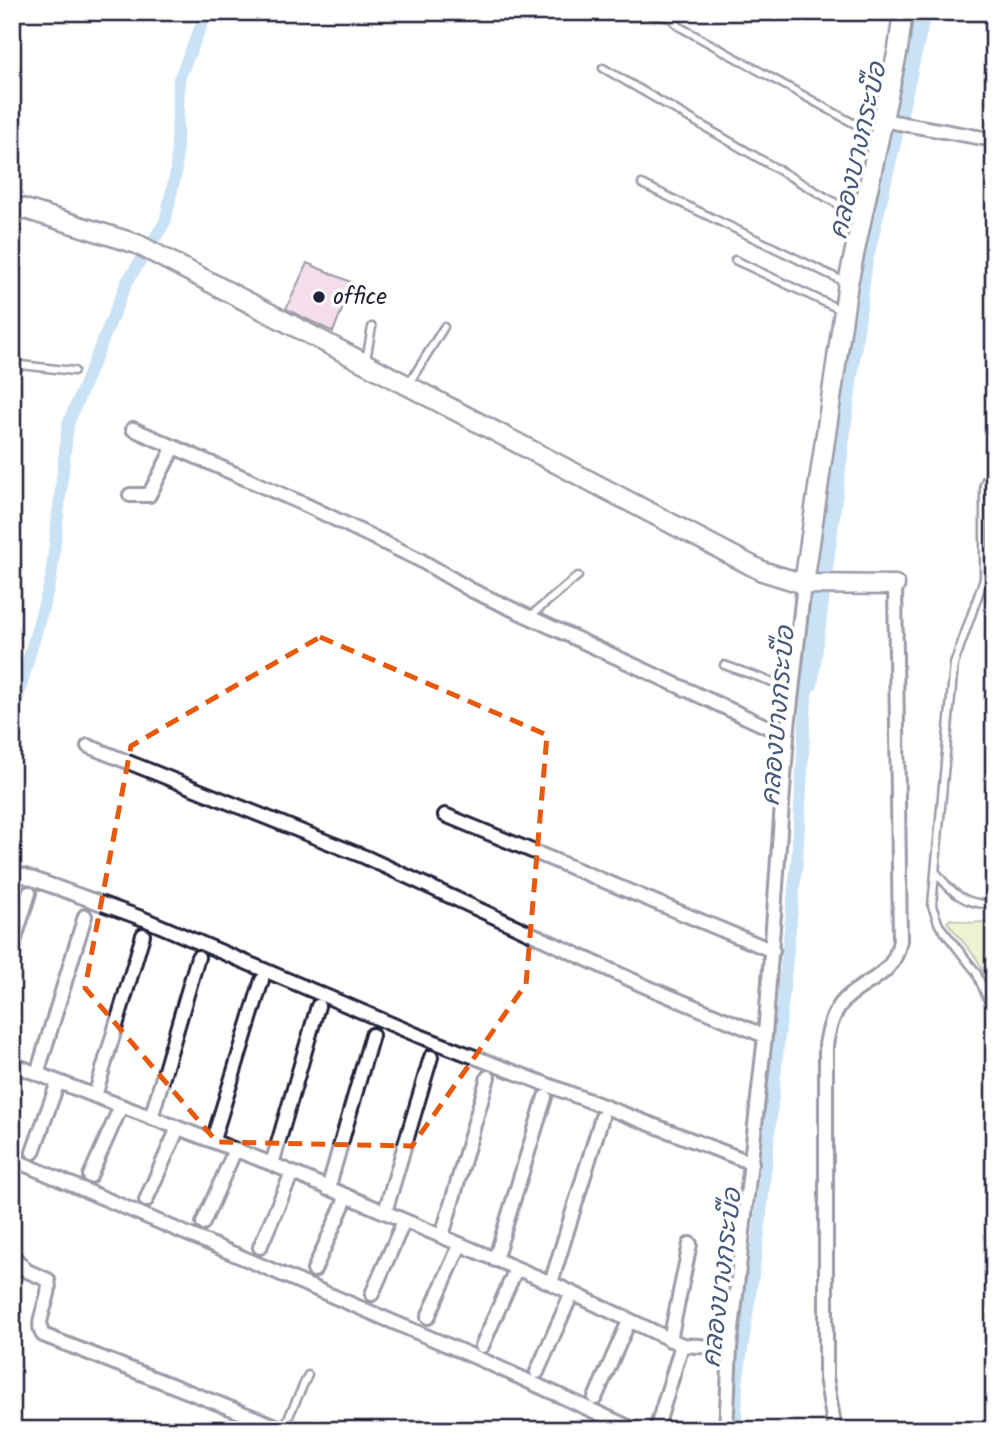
<svg xmlns="http://www.w3.org/2000/svg" width="1006" height="1442" viewBox="0 0 1006 1442" font-family="Kalam,'Playpen Sans Thai',sans-serif">
  <rect width="100%" height="100%" fill="#fff"/>
  <filter id="ink" filterUnits="userSpaceOnUse"><feTurbulence type="fractalNoise" baseFrequency=".0143" numOctaves="2"/><feDisplacementMap in="SourceGraphic" scale="14" xChannelSelector="R" yChannelSelector="G"/><feConvolveMatrix kernelMatrix="1 2 1 2 8 2 1 2 1" color-interpolation-filters="sRGB"/></filter>
  <g filter="url(#ink)">
    <path fill="#d4e79c" stroke="#7b846c" stroke-width="2" d="M950,919L971,923L994,921V993L977,959L947,922Z"/>
    <g fill="none" stroke-linecap="round" stroke-linejoin="round">
      <path stroke="#8bbee8" stroke-width="12" d="M12,718L51,579L68,424L127,282L165,222L176,172L179,79L207,12
        M736,1430L737,1384L759,1233L797,860L807,682"/>
      <path stroke="#8bbee8" stroke-width="23" d="M807,682L861,263L920,12"/>
    </g>
    <path fill="#e9b6d2" stroke="#22223b" stroke-width="2" d="M307,263L353,283L333,332L286,309Z"/>
    <g fill="none" stroke-linecap="round" stroke-linejoin="round">
      <g stroke="#22223b" stroke-width="11">
        <path id="lane" d="M635,12L667,17
          M665,12L680,27L853,123L880,128
          M603,68L860,217
          M642,184L845,282
          M735,260L841,310
          M366,360L372,327
          M12,364L74,371
          M408,385L444,327
          M994,458L984,485V579L954,664L932,906L939,925L976,972L994,1015
          M529,617L578,576
          M724,665L792,689
          M936,872C951,893 967,906 994,904
          M283,1429L308,1375"/>
      </g>
      <g stroke="#22223b" stroke-width="18">
        <path id="street" d="M882,120L994,140
          M133,429L308,506L420,560L471,590L787,736
          M130,495H149L174,447
          M88,746L365,857L647,987L765,1036
          M445,815L773,951
          M22,875L144,919L417,1035L752,1163
          M12,948L29,893
          M12,1064L272,1164L551,1283L682,1345L730,1348
          M37,1074L85,916
          M95,1096L143,935
          M151,1118L198,957
          M213,1140L262,980
          M33,1152L58,1082
          M12,1159L482,1360L635,1430
          M272,1164L318,1006
          M90,1176L121,1106
          M328,1189L372,1035
          M146,1200L178,1128
          M385,1212L431,1057
          M203,1223L235,1150
          M442,1236L488,1077
          M260,1247L292,1173
          M12,1255L27,1271L48,1280C53,1298 33,1320 43,1335L286,1430
          M495,1260L545,1097
          M314,1270L347,1196
          M551,1283L602,1117
          M372,1294L404,1221
          M428,1317L460,1245
          M670,1340L690,1244
          M482,1346L516,1269
          M537,1372L572,1293
          M595,1398L629,1321
          M656,1430L682,1345
          M726,1430L730,1348L765,1036L787,736L804,584
          M835,1430L826,1377V1045C829,1027 834,1007 850,995C873,977 895,973 900,940L895,585"/>
      </g>
      <g stroke="#22223b" stroke-width="23">
        <path id="secondary" d="M12,205L137,244L762,571L804,584L895,585
          M804,584L848,283L898,49L903,12"/>
      </g>
      <use href="#lane" stroke="#fff" stroke-width="6"/>
      <use href="#street" stroke="#fff" stroke-width="12"/>
      <use href="#secondary" stroke="#fff" stroke-width="18"/>
    </g>
  </g>
  <path d="M0 0H1006V1442H0ZM320,637L547,735L526,984L412,1146L217,1142L85,988L131,746Z" fill="#fff" fill-opacity=".55" fill-rule="evenodd"/>
  <path fill="none" stroke="#e8590c" stroke-width="5" stroke-dasharray="14 9" stroke-linejoin="round" d="M320,637L547,735L526,984L412,1146L217,1142L85,988L131,746Z"/>
  <circle fill="#22223b" stroke="#fff" stroke-width="2.5" cx="319" cy="297" r="7"/>
  <g text-anchor="middle" dominant-baseline="central" stroke-width="7" stroke-linejoin="round" paint-order="stroke">
    <g font-size="24" fill="#22223b" stroke="#fff" text-anchor="start">
      <text x="333" y="297">office</text>
    </g>
    <g font-size="26" font-style="italic" fill="#475978" stroke="#fff">
      <text transform="translate(859 151) rotate(-77)">คลองบางกระบือ</text>
      <text transform="translate(779 716) rotate(-85)">คลองบางกระบือ</text>
      <text transform="translate(723 1278) rotate(-83)">คลองบางกระบือ</text>
    </g>
  </g>
  <rect width="1006" height="1442" fill="none" stroke="#fff" stroke-width="42"/>
  <rect x="21" y="21" width="964" height="1400" fill="none" stroke="#22223b" stroke-width="2.5" filter="url(#ink)"/>
</svg>
